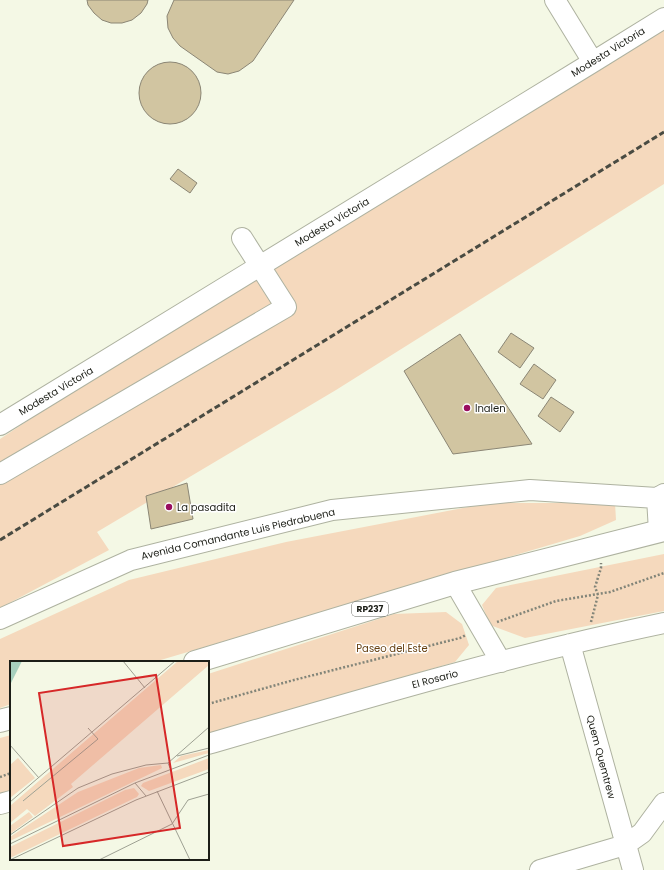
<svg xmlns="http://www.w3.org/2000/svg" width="664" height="870" viewBox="0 0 664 870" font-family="Poppins,sans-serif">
  <rect width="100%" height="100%" fill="#f4f8e5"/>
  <path fill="#f5d9bd" d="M664,28V184L336,390L97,532L109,550L0,608V439L50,406Z
    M489,503H615L616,520L580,536L154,662H11V704L0,708V639L129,580L286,542Z
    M664,554V611L525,638L490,625L482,605L496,588Z
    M446,612L462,624L469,645L455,662L208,734V674L394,614Z
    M11,735V793L0,796V738Z"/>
  <path fill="#d1c5a1" stroke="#8b8675" d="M87,0H148L147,4L141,13L132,20L122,23H111L102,20L94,13L88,5Z
    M174,0H294L253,61L239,71L228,74L217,72L180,46L173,38L168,28L167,16Z
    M139 93a31 31 0 1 1 62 0a31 31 0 1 1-62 0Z
    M178,169L197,183L190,193L170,179Z
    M511,333L534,348L520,368L498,352Z
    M460,334L532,444L453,454L404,371Z
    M534,364L556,380L543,399L520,384Z
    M551,397L574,412L560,432L538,416Z
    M187,483L193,519L151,529L146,496Z"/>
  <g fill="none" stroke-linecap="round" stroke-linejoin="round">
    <g stroke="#aeb2a0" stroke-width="22">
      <path id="minor" d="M555,0L593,62
        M0,425L593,62L664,18
        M0,474L286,307L242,238
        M659,531L657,498L664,494
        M455,583L501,662
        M0,619L131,560L332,510L530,490L657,498
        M570,644L633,870
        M208,744C359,700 510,655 664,623
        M0,804L11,801
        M540,870L625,845L642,833L664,803"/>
    </g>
    <g stroke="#aeb2a0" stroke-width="24">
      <path id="major" d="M195,662L455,583L664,530
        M0,721L11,718"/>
    </g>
    <path stroke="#828579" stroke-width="2.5" stroke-dasharray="2 2" stroke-linecap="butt" d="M497,622L556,601L610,592L664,573
      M591,622L598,595L595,587L601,568V563
      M208,704L294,680L460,638L466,635
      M0,777L11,773"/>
    <use href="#minor" stroke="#fff" stroke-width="20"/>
    <use href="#major" stroke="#fff" stroke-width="22"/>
    <path stroke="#494b42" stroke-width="3" stroke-dasharray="6 3" stroke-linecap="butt" d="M0,540L664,132"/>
  </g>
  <g fill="#990d5f" stroke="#fff" stroke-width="1.5">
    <circle cx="467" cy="408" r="4"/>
    <circle cx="169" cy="507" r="4"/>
  </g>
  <g text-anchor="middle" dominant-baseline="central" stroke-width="3" stroke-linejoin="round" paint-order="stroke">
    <rect fill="#fff" stroke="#60625d" stroke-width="1" x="352" y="602" width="36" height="14" rx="3"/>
    <g font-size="9" font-weight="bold" fill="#1c1e17">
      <text x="370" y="609">RP237</text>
    </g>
    <g font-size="10" fill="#1c1e17" stroke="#fff">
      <text transform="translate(608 52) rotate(-32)">Modesta Victoria</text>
      <text transform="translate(332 222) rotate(-31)">Modesta Victoria</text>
      <text transform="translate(56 391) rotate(-31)">Modesta Victoria</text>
      <text transform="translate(238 534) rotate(-13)">Avenida Comandante Luis Piedrabuena</text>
      <text transform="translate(435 679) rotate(-15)">El Rosario</text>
      <text transform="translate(601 757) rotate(75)">Quem Quemtrew</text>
    </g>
    <g font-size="10" fill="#1c1e17" stroke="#fff" text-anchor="start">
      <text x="475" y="408">Inalen</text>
      <text x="177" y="507">La pasadita</text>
    </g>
    <g font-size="10" fill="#664011" stroke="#fff">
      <text x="392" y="648">Paseo del Este</text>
    </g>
  </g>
  <g transform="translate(10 661)">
    <rect width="199" height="199" fill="#f4f8e5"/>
    <path d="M168,0H199V4L61,123L63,126L25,155L17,148L0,162V145ZM199,89V92L163,102L171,95ZM8,97L25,117L0,137V104ZM199,97V108L139,130L131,125L133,122ZM151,104L152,107L146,110L0,180V176L68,131L129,107ZM124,127L129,133L127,136L0,197V186L115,129ZM19,151L23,156L0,173V165Z" fill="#f5d9bd"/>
    <path d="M0,0H12L0,24Z" fill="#a7d0be"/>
    <path fill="none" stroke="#9ea193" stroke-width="1" d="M113,0L135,27M0,84L29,117M167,95L199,87M160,107L158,102L199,66M125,122L136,135M147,130L180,199M13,140L88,78L78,67M0,141L165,0M0,174L68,127L102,113L136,104L158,102M0,183L125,122L199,94M0,199L126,139L199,111M89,199L162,163L178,139L199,133"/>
    <path fill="#d62828" fill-opacity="0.15" stroke="#d62828" stroke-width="2" d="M146,14L170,167L53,185L29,32Z"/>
    <rect width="199" height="199" fill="none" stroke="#1c1e17" stroke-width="2"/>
  </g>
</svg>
